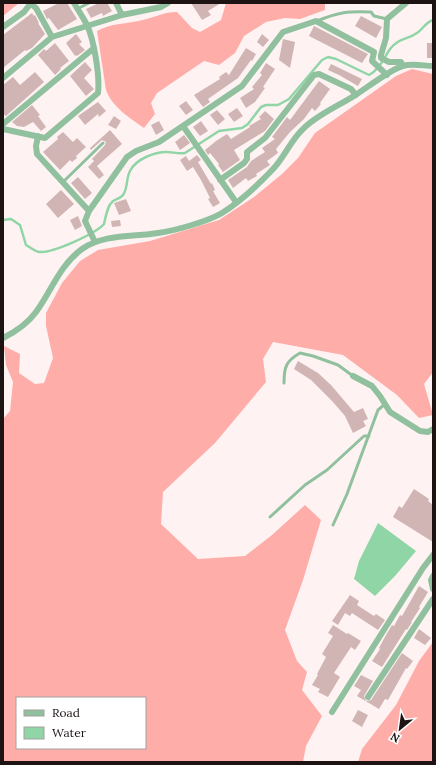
<svg xmlns="http://www.w3.org/2000/svg" width="436" height="765" viewBox="0 0 436 765" font-family="Lora,serif">
  <rect width="100%" height="100%" fill="#fef3f2"/>
  <path fill="#ffada9" fill-rule="evenodd" d="M3,3H19L3,16Z
    M226,3H325V10L300,19L285,18L266,22L244,36L235,53L219,65L204,61L157,93L151,103L155,114L144,128C130,118 112,107 106,90L97,31C111,23 127,24 143,20C156,17 163,12 177,12L192,28L200,32L221,20Z
    M412,69L433,74V372L424,384L433,415L419,418L397,395L343,355L273,342L263,359L266,382L215,443L163,492L161,524L198,559L245,556L272,535L305,505L321,520L303,580L285,630L297,661L307,672L302,690L322,716L306,746L303,762H3V419L10,411L13,382L6,365L4,346L20,354L19,373L35,384L44,383L53,358L46,326V313L62,283L80,261L98,250L150,241L219,220L254,197L282,174L298,158L315,133L396,76ZM17,698H145V748H17Z
    M433,642V762H358L362,749L396,705L419,661Z"/>
  <path fill="#90d5a5" d="M378,523L416,551L395,576L375,596L354,579L359,561Z"/>
  <g fill="none" stroke-linecap="round" stroke-linejoin="round">
    <path stroke="#90d5a5" stroke-width="2.5" d="M3,220L11,219L20,225L26,245C30,247 35,252 40,252C53,253 95,234 104,224C106,216 107,206 113,201C116,199 121,198 123,195C128,188 126,178 130,171C136,159 154,152 167,152C173,152 178,154 185,153L219,131L242,128L248,124L261,107L266,105H278L289,99L322,60L328,57L336,59L369,75C379,70 384,58 390,49C400,37 407,40 417,33C423,29 426,22 433,20"/>
  </g>
  <path fill="#d0b5b4" d="M59,3H67L77,19L58,30L49,18L47,19L43,11Z
    M99,3H107L112,11L103,16L102,13L91,18L86,9Z
    M191,3H221L208,11L211,15L202,20Z
    M32,13L34,16L35,15L39,23H38L45,34L32,48L26,51L25,50L3,68V35Z
    M361,16L382,27L376,38L355,26Z
    M314,26L368,54L362,63L309,36Z
    M76,34L82,42L79,44L85,50L77,56L76,55L75,56L66,43Z
    M262,34L269,40L263,47L257,42Z
    M283,39L295,42L290,68L279,60Z
    M55,43L69,61L60,68L61,69L55,75L38,55L44,49L46,51Z
    M427,43H433V58H427Z
    M246,48L256,54L252,61L251,60L238,78L208,99L210,102L203,107L194,95L220,79L219,77L226,72L229,75Z
    M85,62L92,70L84,78L94,89L86,96L70,76Z
    M266,63L275,69L263,87L265,88L255,102L246,108L240,98L254,89L252,87L262,75L260,73Z
    M331,64L362,79L358,86L339,75L328,70Z
    M35,72L44,82L6,116L3,114V85L13,77L20,85Z
    M319,81L330,89L320,103L321,104L315,111L312,108L304,119L290,132L276,149L278,153L267,161L270,165L256,174L257,176L248,181L246,178L233,188L228,180L247,167L251,161L265,152L262,148L275,139L272,137L287,117L290,120Z
    M186,101L193,110L186,115L179,106Z
    M98,102L106,111L99,117L98,114L85,125L78,116Z
    M32,105L40,115L38,116L46,127L41,131L33,122L24,127L17,126L12,122Z
    M237,108L243,116L234,122L228,114Z
    M217,110L225,119L218,125L210,115Z
    M265,111L274,119L265,131L234,150L240,160L223,172L218,165L219,164L210,153L208,155L205,150L216,141L227,134L231,139L250,127L249,126L261,119L259,117Z
    M114,116L121,121L116,129L108,125Z
    M159,121L164,130L156,135L151,125Z
    M201,121L208,131L200,136L193,127Z
    M110,130L122,144L97,166L104,175L99,179L88,167L94,161L92,159L105,145L106,142L102,140L91,150L90,148Z
    M63,132L73,142L77,138L86,147L76,156L77,158L72,162L70,160L60,170L43,152L58,139L57,137Z
    M184,135L190,143L180,150L175,142Z
    M197,155L201,160L198,162L211,184L212,183L215,190L213,191L220,203L213,207L208,199L210,198L201,180L193,167L187,171L180,160L186,156L189,161Z
    M78,177L92,193L85,199L71,183Z
    M61,190L74,204L58,218L46,204Z
    M126,199L131,211L119,215L114,203Z
    M78,216L82,226L75,230L70,220Z
    M120,220L121,226L112,227L111,221Z
    M298,361L318,373L331,385L354,412L363,408L368,419L363,421L366,426L353,433L345,416L333,402L311,380L294,369Z
    M414,489L429,499L428,501L433,505V542L393,517L399,506L402,508Z
    M419,586L428,592L419,607L420,608L411,622H412L407,630L406,629L382,667L372,661L380,649L379,648L386,635L392,625L394,626L400,615L402,616Z
    M350,595L359,601L357,605L374,616L376,614L385,620L378,630L352,613L350,616L345,613L338,625L332,621Z
    M333,625L347,634L348,633L361,641L355,650L351,647L334,673L340,677L328,697L318,692L320,689L312,685L318,675L317,674L326,657L322,654L333,636L328,633Z
    M419,629L431,638L425,645L414,638Z
    M402,653L413,661L407,669L406,668L388,700L385,699L379,709L357,696L361,690L354,686L361,675L373,681L364,696L366,701L371,700Z
    M358,710L368,715L362,727L352,721Z"/>
  <g fill="none" stroke-linecap="round" stroke-linejoin="round">
    <path stroke="#90c09e" stroke-width="3" d="M77,9L89,3
      M317,21C339,12 348,11 371,12L374,16L387,19
      M63,182L103,143
      M284,383C284,367 286,361 300,353L313,356L338,365L353,376
      M270,517L305,485L327,470L364,436H369
      M333,525L347,494L378,410L385,404"/>
    <path stroke="#90c09e" stroke-width="6" d="M116,3L122,15
      M31,4L36,8L52,37
      M3,27L24,12L31,3
      M403,66L401,62H389L381,58V55L386,38L387,19L406,3
      M3,78L52,37L122,15L161,7L168,3
      M3,124L94,48
      M183,126L236,202
      M3,129L45,138L98,93C100,76 94,40 87,25C83,17 78,10 74,3
      M38,136L36,146L37,154L89,211L85,221L95,242
      M220,180L244,163L247,159V152L265,138L314,75L319,74L351,89L356,95
      M89,211L127,157L136,151L159,142L242,86L283,32L316,21L374,52L372,61L387,75
      M3,338C15,332 28,323 36,312C52,290 59,266 82,249C103,234 134,237 158,233C174,231 209,221 222,213C241,201 259,184 274,168C285,156 291,140 303,129C318,114 339,106 357,94C368,87 391,69 403,66C412,63 424,66 433,66
      M353,376L372,386L380,396L390,412L420,431L428,432L433,429
      M433,576L431,580L433,589
      M368,697L433,599
      M332,712L423,568L433,555"/>
  </g>
  <rect width="436" height="765" fill="none" stroke="#1c1312" stroke-width="8"/>
  <rect x="16" y="697" width="130" height="52" fill="#ffffff" stroke="#a4a1a0"/>
  <rect x="24" y="710" width="20" height="6" fill="#90c09e" stroke="#a4a1a0"/>
  <text x="52" y="717" font-size="12" fill="#1c1312">Road</text>
  <rect x="24" y="727" width="20" height="12" fill="#90d5a5" stroke="#a4a1a0"/>
  <text x="52" y="737" font-size="12" fill="#1c1312">Water</text>
  <g transform="translate(400 729) rotate(209)" stroke="#ffffff" stroke-width="3" paint-order="stroke">
  <path d="M0-3L7 15L0 10L-7 15Z" fill="#1c1312"/>
  <text y="-6" font-size="11" font-weight="bold" text-anchor="middle" fill="#1c1312">N</text>
  </g>
</svg>
